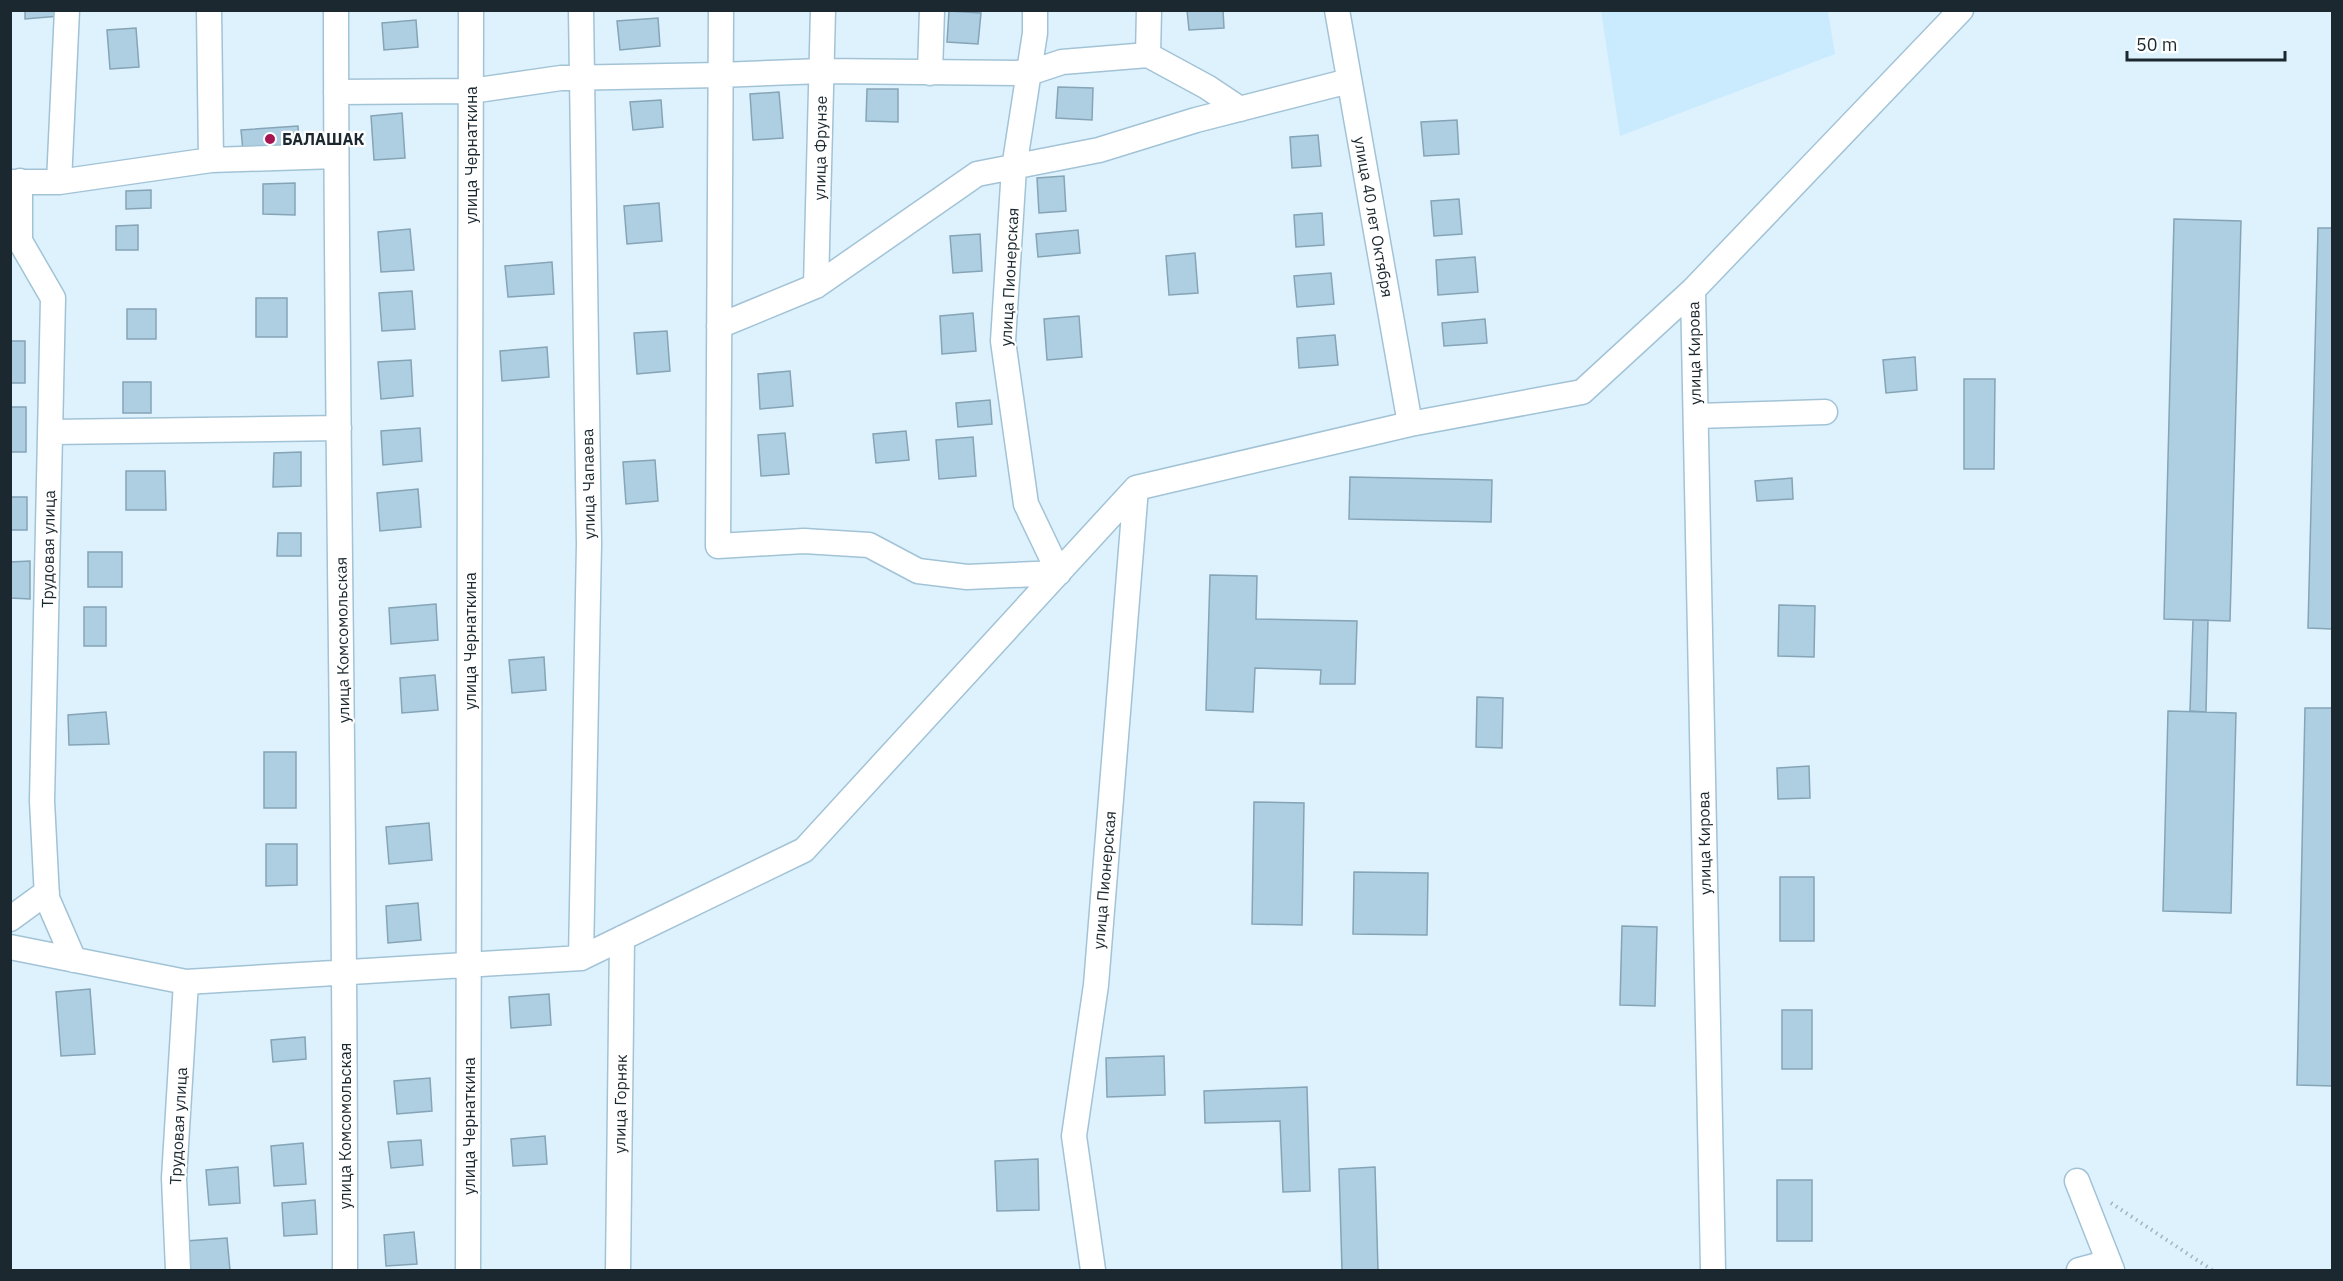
<svg xmlns="http://www.w3.org/2000/svg" width="2343" height="1281" viewBox="0 0 2343 1281" font-family="'IBM Plex Sans',sans-serif">
  <rect width="100%" height="100%" fill="#def2fe"/>
  <path fill="#caeafe" d="M1601,11H1828L1835,54L1620,136Z"/>
  <path fill="#aecee2" stroke="#85a4b6" stroke-width="1.5" d="M25,10H59L60,16L25,19Z
    M1187,10H1223L1224,28L1189,30Z
    M949,11L981,13L978,44L947,42Z
    M658,18L660,46L620,50L617,21Z
    M416,20L418,47L384,50L382,23Z
    M136,28L139,67L110,69L107,30Z
    M1058,87L1093,88L1092,120L1056,118Z
    M867,89H898V122L866,121Z
    M779,92L783,138L753,140L750,94Z
    M661,100L663,127L633,130L630,102Z
    M402,113L405,158L374,160L371,116Z
    M1457,120L1459,154L1424,156L1421,122Z
    M298,126L299,147L243,151L241,130Z
    M1318,135L1321,166L1292,168L1290,137Z
    M1064,176L1066,211L1039,213L1037,178Z
    M295,183V215L263,214V184Z
    M151,190V208L126,209V191Z
    M1459,199L1462,234L1434,236L1431,201Z
    M659,203L662,241L627,244L624,206Z
    M1322,213L1324,245L1296,247L1294,215Z
    M2174,219L2241,221L2230,621L2164,619Z
    M138,225V250H116V226Z
    M2318,228H2332V629L2308,628Z
    M410,229L414,270L381,272L378,232Z
    M1078,230L1080,253L1038,257L1036,234Z
    M980,234L982,271L953,273L950,236Z
    M1195,253L1198,293L1169,295L1166,256Z
    M1475,257L1478,292L1438,295L1436,260Z
    M552,262L554,294L508,297L505,266Z
    M1331,273L1334,304L1297,307L1294,276Z
    M412,291L415,329L382,331L379,293Z
    M256,298H287V337H256Z
    M127,309H156V339H127Z
    M973,313L976,351L942,354L940,316Z
    M1079,316L1082,357L1047,360L1044,319Z
    M1485,319L1487,343L1444,346L1442,323Z
    M667,331L670,371L637,374L634,333Z
    M1335,335L1338,365L1299,368L1297,338Z
    M10,341H25V383H10Z
    M547,347L549,377L502,381L500,351Z
    M1915,357L1917,390L1886,393L1883,360Z
    M411,360L413,396L381,399L378,362Z
    M790,371L793,406L760,409L758,374Z
    M1964,379H1995L1994,469H1964Z
    M123,382H151V413H123Z
    M990,400L992,424L958,427L956,403Z
    M10,407H26V452H10Z
    M420,428L422,461L383,465L381,431Z
    M906,431L909,460L876,463L873,434Z
    M785,433L789,474L761,476L758,435Z
    M973,437L976,476L939,479L936,440Z
    M301,452V486L273,487L274,453Z
    M655,460L658,501L626,504L623,462Z
    M126,471H165L166,510H126Z
    M1350,477L1492,480L1491,522L1349,519Z
    M1792,478L1793,499L1757,501L1755,481Z
    M418,489L421,527L380,531L377,493Z
    M10,497H27V530H10Z
    M278,533H301V556H277Z
    M88,552H122V587H88Z
    M30,561V599L10,598V562Z
    M1210,575L1257,576L1256,619L1357,621L1355,684H1320L1321,670L1255,668L1253,712L1206,710Z
    M436,604L438,640L391,644L389,608Z
    M1779,605L1815,606L1814,657L1778,656Z
    M84,607H106V646H84Z
    M2193,620H2208L2206,712L2190,711Z
    M544,657L546,690L512,693L509,660Z
    M435,675L438,710L402,713L400,678Z
    M1477,697L1503,698L1502,748L1476,747Z
    M2305,708H2332V1086L2297,1085Z
    M2168,711L2236,713L2231,913L2163,911Z
    M106,712L109,744L69,745L68,715Z
    M264,752H296V808H264Z
    M1809,766L1810,798L1778,799L1777,768Z
    M1254,802L1304,803L1302,925L1252,924Z
    M429,823L432,860L389,864L386,827Z
    M266,844H297V885L266,886Z
    M1354,872L1428,873L1427,935L1353,934Z
    M1780,877H1814V941H1780Z
    M418,903L421,940L388,943L386,906Z
    M1622,926L1657,927L1655,1006L1620,1005Z
    M90,989L95,1054L61,1056L56,992Z
    M549,994L551,1025L511,1028L509,997Z
    M1782,1010H1812V1069H1782Z
    M305,1037L306,1059L273,1062L271,1040Z
    M1164,1056L1165,1095L1107,1097L1106,1058Z
    M430,1078L432,1111L397,1114L394,1081Z
    M1307,1087L1310,1191L1283,1192L1280,1121L1205,1123L1204,1091Z
    M545,1136L547,1164L513,1166L511,1139Z
    M421,1140L423,1165L391,1168L388,1142Z
    M303,1143L306,1184L274,1186L271,1146Z
    M1038,1159L1039,1210L997,1211L995,1161Z
    M238,1167L240,1203L209,1205L206,1170Z
    M1375,1167L1378,1270H1342L1339,1169Z
    M1777,1180H1812V1241H1777Z
    M315,1200L317,1234L284,1236L282,1203Z
    M414,1232L417,1264L386,1266L384,1235Z
    M227,1238L230,1270H188L186,1241Z"/>
  <g fill="none" stroke-linecap="round" stroke-linejoin="round">
    <g stroke="#a2c3d6" stroke-width="27">
      <path id="minor" d="M209,10L211,160
        M336,10C336,431 346,850 345,1270
        M581,10L589,544L581,958
        M721,10L718,546L804,541L869,545L918,571L967,577L1059,573L1026,504L1003,341L1014,168L1035,33V10
        M1337,10L1410,424
        M1148,55L1149,10
        M930,73L932,10
        M336,92L471,91L561,78L720,75L822,71L1029,73L1062,62L1148,55L1207,87L1240,109
        M20,181V241L53,298L42,801L47,898L74,960
        M10,182H59L211,160L336,156
        M59,182L67,10
        M816,286L823,10
        M1693,290L1713,1270
        M719,326L816,286L977,174L1099,150L1196,120L1349,81
        M1696,416L1825,412
        M51,432L339,428
        M10,919L47,892
        M10,947L186,982L581,958L804,850L1136,488L1410,424L1582,392L1693,290L1961,10
        M2077,1181L2112,1270
        M178,1270L174,1178L186,982
        M468,1270L471,10
        M618,1270L622,938
        M1093,1270L1074,1136L1096,985L1136,488
        M2079,1270L2109,1262"/>
    </g>
    <path stroke="#a2b4be" stroke-width="4" stroke-dasharray="1.5 4.5" stroke-linecap="butt" d="M2111,1203L2212,1270"/>
    <use href="#minor" stroke="#fff" stroke-width="24"/>
  </g>
  <circle fill="#a61452" stroke="#fff" stroke-width="2" cx="270" cy="139" r="6"/>
  <g text-anchor="middle" dominant-baseline="central" stroke-width="4.5" stroke-linejoin="round" paint-order="stroke">
    <g font-size="16" font-weight="bold" fill="#1b282f" stroke="#fff" text-anchor="start">
      <text x="282" y="139">БАЛАШАК</text>
    </g>
    <g font-size="16" fill="#1b282f" stroke="#fff">
      <text transform="translate(820 148) rotate(-89)">улица Фрунзе</text>
      <text transform="translate(471 155) rotate(-90)">улица Чернаткина</text>
      <text transform="translate(1374 217) rotate(80)">улица 40 лет Октября</text>
      <text transform="translate(1009 277) rotate(-87)">улица Пионерская</text>
      <text transform="translate(1694 353) rotate(-91)">улица Кирова</text>
      <text transform="translate(588 484) rotate(-91)">улица Чапаева</text>
      <text transform="translate(48 549) rotate(-89)">Трудовая улица</text>
      <text transform="translate(342 640) rotate(-91)">улица Комсомольская</text>
      <text transform="translate(470 641) rotate(-90)">улица Чернаткина</text>
      <text transform="translate(1704 843) rotate(-91)">улица Кирова</text>
      <text transform="translate(1104 880) rotate(-85)">улица Пионерская</text>
      <text transform="translate(620 1104) rotate(-89)">улица Горняк</text>
      <text transform="translate(178 1126) rotate(-87)">Трудовая улица</text>
      <text transform="translate(345 1126) rotate(-90)">улица Комсомольская</text>
      <text transform="translate(469 1126) rotate(-90)">улица Чернаткина</text>
    </g>
  </g>
  <rect width="2343" height="1281" fill="none" stroke="#1b282f" stroke-width="24"/>
  <path d="M2127 51v9h158v-9" fill="none" stroke="#1b282f" stroke-width="3"/>
  <text x="2136" y="51" font-size="18" fill="#1b282f" stroke="#ffffff" stroke-width="4.5" paint-order="stroke">50 m</text>
</svg>
